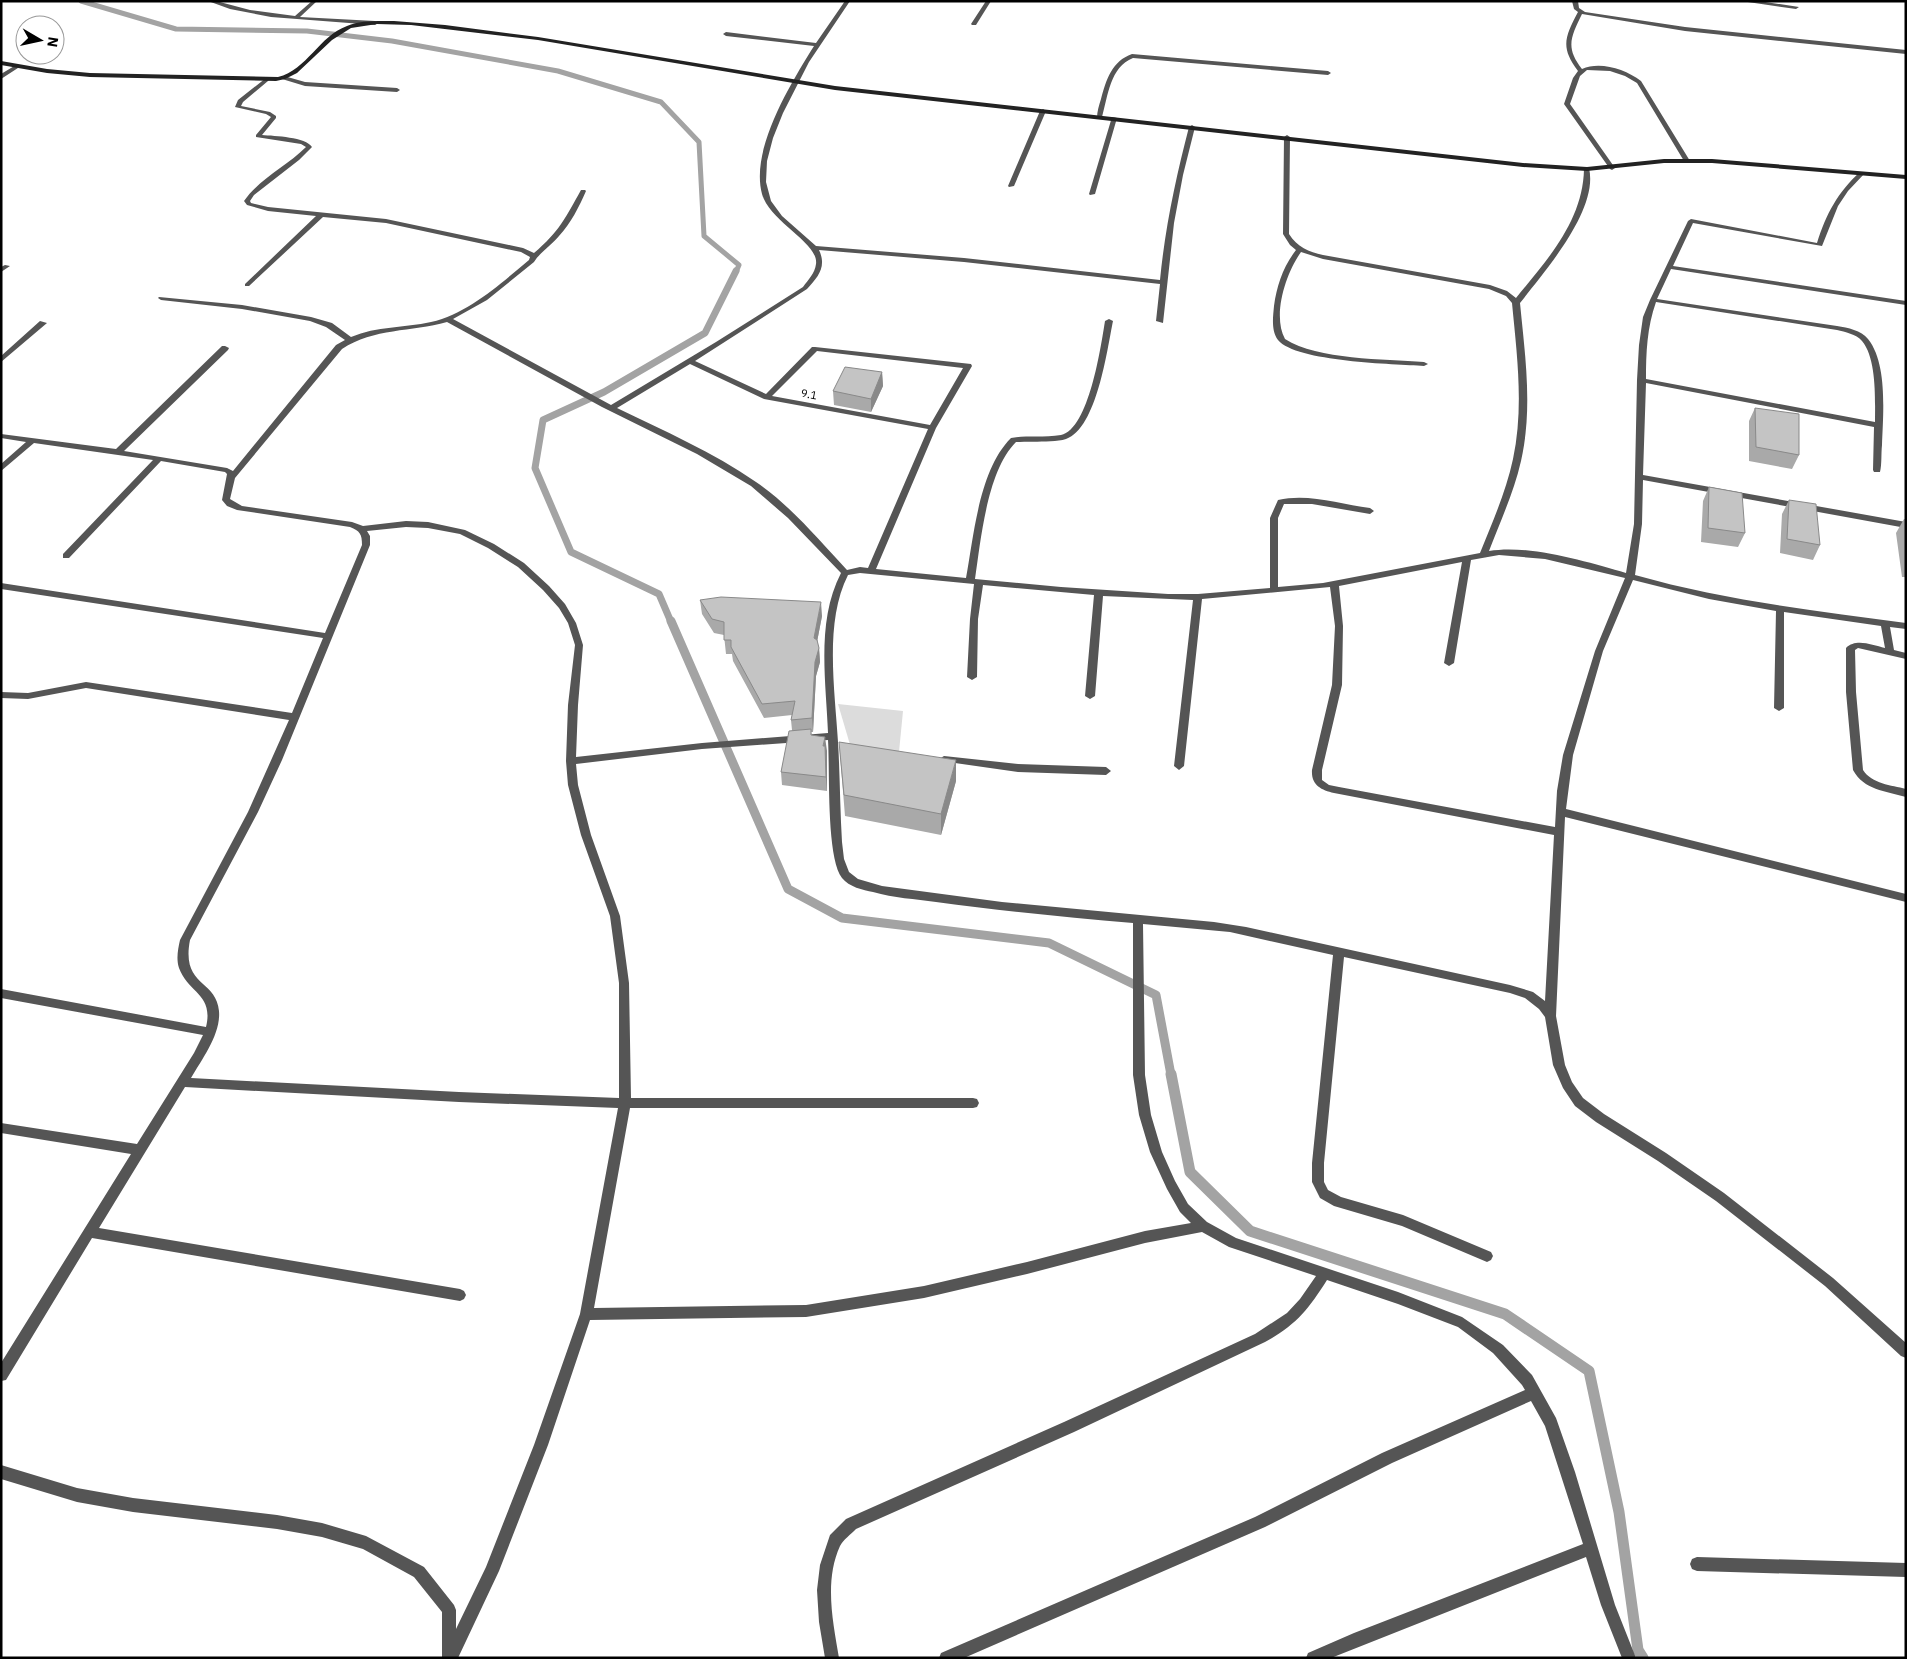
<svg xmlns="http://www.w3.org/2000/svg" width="1907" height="1659" viewBox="0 0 1907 1659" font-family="'IBM Plex Sans',sans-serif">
  <rect width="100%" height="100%" fill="#fff"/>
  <path fill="#dcdcdc" d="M838,704L903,711L899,752L851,748Z"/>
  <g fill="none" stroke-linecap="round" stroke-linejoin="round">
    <path stroke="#a3a3a3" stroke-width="5" d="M81,1L176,29L307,31L392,41L558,71L661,102L699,142L704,236L739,265L736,272"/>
    <path stroke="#a3a3a3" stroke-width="7" d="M671,622L659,594L571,552L535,468L543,420L604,392L705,333L736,271"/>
    <path stroke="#a3a3a3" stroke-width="9" d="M671,621L788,889L842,918L1049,943L1156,995L1171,1075"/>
    <path stroke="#a3a3a3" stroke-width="11" d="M1171,1074L1190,1172L1250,1231L1505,1314L1589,1371L1619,1512L1638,1650L1643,1658"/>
    <path fill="#555" fill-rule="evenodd" d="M208,1H216L250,10L295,16L312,1H317L300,17L375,21L378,23L375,25L271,17L230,9Z
      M845,1H850L809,62L783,113L773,138L767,161L766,182L771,201L782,216L816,246L964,258L1160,280C1165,228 1176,177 1189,127L1192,125L1195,127L1183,175L1174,223L1163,323L1156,321L1160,284L964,262L819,250C827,267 818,277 807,289L695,361L766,394L812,347H815L971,364L972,366L936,428L876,569L966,578C974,535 979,470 1011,438C1027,435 1045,438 1061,435C1089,429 1101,346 1105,321L1109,319L1113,321C1107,350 1097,428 1066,439C1053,443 1031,441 1016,442C987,471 981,539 975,579L1061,587L1168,594H1198L1270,588V518L1278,500C1308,493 1340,504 1370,508L1374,511L1370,514L1312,504H1284L1278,518V587L1323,583L1480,553C1492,523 1506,492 1513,459C1524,407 1517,355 1512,303L1506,296L1489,289L1323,259L1301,252C1286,273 1272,315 1285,339C1318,360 1384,359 1424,362L1428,364L1424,366C1395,364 1296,362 1278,340C1271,331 1273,317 1274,306C1277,285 1283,267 1296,250L1290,245L1283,234L1284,137L1287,135L1290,137L1289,234C1297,247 1309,252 1323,255L1490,285L1507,291L1516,298C1547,260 1583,221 1584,169L1589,168C1599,210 1544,272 1520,303C1525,355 1533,408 1521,461C1514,492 1500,522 1489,551C1529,544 1587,562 1626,573L1634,524L1637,380L1639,345L1643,317L1650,300L1688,221L1691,219L1817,243C1826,214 1838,192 1860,172L1865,173L1848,191L1838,206L1822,246L1693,223L1673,266L1906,301V305L1671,269L1657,299L1837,326C1848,328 1861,330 1868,339C1888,364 1883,415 1882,445C1881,454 1882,464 1880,472H1874L1873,470L1874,427L1646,383L1643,475L1906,522V528L1643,480L1642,524L1635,575C1723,600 1815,611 1906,623V629L1890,627L1894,650L1906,653V659L1858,648L1855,650L1856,692L1863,770C1872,784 1891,785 1906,789V797C1885,791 1864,790 1853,770L1846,692V648C1856,638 1872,645 1885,648L1881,626L1784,612V708L1779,711L1774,708L1776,611L1709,599L1633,580L1603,651L1573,755L1566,809L1906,894V902L1565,817L1556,1016L1565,1065L1572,1082L1583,1098L1604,1114L1666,1153L1724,1193L1833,1278L1906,1343V1358L1901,1356L1825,1286L1716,1201L1658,1161L1596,1122L1575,1106L1563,1088L1553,1065L1545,1017L1539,1009L1525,998L1510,993L1344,957L1324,1163V1182L1328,1190L1341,1197L1403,1215L1491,1252L1493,1256L1491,1260L1487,1262L1402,1226L1334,1206L1320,1198L1312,1182V1163L1333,955L1230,932L1143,924L1145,1075L1151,1115L1162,1152L1175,1181L1188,1204L1207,1222L1236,1238L1398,1292L1462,1317L1503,1345L1532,1375L1556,1418L1575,1472L1615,1605L1636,1658H1622L1601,1605L1586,1557L1331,1658H1306L1308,1653L1354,1633L1583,1544L1545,1426L1531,1401L1392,1463L1265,1527L964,1658H939L941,1653L1255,1517L1382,1453L1525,1390L1522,1385L1493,1353L1458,1327L1398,1304L1327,1280C1308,1310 1296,1325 1265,1342L1074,1432L856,1529C851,1534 843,1540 840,1546C824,1581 833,1622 839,1658H825L819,1622L817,1590L820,1565L830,1535L846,1519L1064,1422L1255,1334L1287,1313L1300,1299L1316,1276L1229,1247L1202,1232L1145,1243L1027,1274L924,1298L806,1317L590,1320L548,1445L499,1571L458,1658H442V1612L414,1577L363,1549L322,1537L277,1529L133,1512L77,1502L1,1479V1465L77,1488L133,1498L277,1515L322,1523L366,1536L424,1567L454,1605L456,1610V1629L486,1567L534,1445L580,1314L618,1108L459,1102L185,1087L99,1228L460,1289L464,1291L466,1295L464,1299L460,1301L92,1238L6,1380L1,1381V1363L131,1154L1,1133V1123L137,1144L194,1053L203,1035L1,998V989L206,1027C214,994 188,993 179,968C176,959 178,949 180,940L248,812L289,720L86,688L28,699L1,698V692L28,693L86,682L292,713L323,638L1,589V583L325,633L362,545C362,534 360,531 350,527L237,510L227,506L222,500L227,474L225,472L161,461L69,558H63V554L153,460L34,443L1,471V464L26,442L1,438V434L116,449L222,346H225L229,348L228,350L124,451L227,468L233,471L336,345L345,340L326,327L310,321L242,309L161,300L158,298L159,297L242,305L311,317L332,323L351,337C377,326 404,328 431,322C469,313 500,284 529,260L530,257L521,252L386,223L323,217L249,286H245V284L316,216L268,211L247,205L244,201C259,179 287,166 306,147L301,144L256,137V135L271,117L266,114L235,107L238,100L266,78L269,80L268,81L243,102L241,106L270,112L276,116V118L262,135C275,136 306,137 312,147L299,160L254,195L250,201L251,203L268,207L386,219L523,248L534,253C559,232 566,217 581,190H585L586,191C579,207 571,223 559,236C552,245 540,252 534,262L487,300L453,319L611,405L716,342L803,287C808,280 815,273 816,264C819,243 770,222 762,194C750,149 791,83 814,46L726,36L723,34L726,32L816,43ZM1656,302L1837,330C1845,332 1856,334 1862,341C1877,359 1875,400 1875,422L1646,379C1646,353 1647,327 1656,302ZM447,322L602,407L697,454L751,486L788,518L841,573C816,621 826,681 828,733L702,743L576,757L578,705L583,645L576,623L565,604L549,586L524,563L494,544L465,530L428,522L406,521L363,526L352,522L242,506L230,499L235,478L342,349C374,328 411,332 447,322ZM817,351L963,368L930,425L772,396ZM690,364L764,399L928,429L868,568L860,567L847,570C819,540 790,505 756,482C713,452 664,431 617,408ZM406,527L428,528L460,534L488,548L518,567L543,590L559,608L568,623L575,645L568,705L566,761L568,785L581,835L610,916L619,983V1098L459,1092L191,1078C202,1059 221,1034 219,1011C216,979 181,987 190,940L258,812L282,760L370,545V536L367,531ZM1499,555L1545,559L1625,578L1595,651L1563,755L1557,791L1555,827L1339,787L1329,785L1322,780V770L1342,685L1343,626L1339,586L1462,562L1444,663L1449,666L1454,663L1471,560ZM860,573L974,584L970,619L967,677L972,680L977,677L978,619L983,585L1094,595L1085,696L1090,699L1095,696L1103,596L1193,600L1174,766L1179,770L1184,766L1202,599L1330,587L1335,626L1332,685L1312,770C1311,785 1321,790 1334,793L1554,835L1545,1001L1533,992L1510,985L1246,927L1214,922L1002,902L882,886L858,879L849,872L844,859L842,842C840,809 840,775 838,742C835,691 824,622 848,575ZM828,740C830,770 826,857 842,878C849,887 863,890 873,892C894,898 915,899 936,902C1002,911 1067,917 1133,923V1075L1139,1115L1150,1152L1167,1189L1180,1212L1191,1223L1145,1231L1027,1262L924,1286L806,1305L594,1308L630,1108H973L977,1107L979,1103L977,1099L973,1098H631L629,983L620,916L591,835L578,785L576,764L702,749Z
      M986,1H991L976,25H972L971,24Z
      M1572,1H1578L1579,8L1585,12L1685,27L1906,50V54L1685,31L1582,14C1571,37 1565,47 1582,69C1600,61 1625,69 1641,81L1690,161L1687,163L1684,161L1637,83L1625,76L1610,71L1587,70L1580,76L1570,104L1615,168L1612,170L1610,169L1564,104L1573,78L1578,71C1560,47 1565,37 1578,12L1574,9Z
      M1741,1H1759L1799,7L1796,9Z
      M1132,54L1328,71L1331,73L1328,75L1133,58C1110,67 1108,96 1102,117L1097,118C1097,112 1099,105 1101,99C1106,80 1112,61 1132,54Z
      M16,65L21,66L1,79V74Z
      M284,76L305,82L397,88L400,90L397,92L305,86L282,79L281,78Z
      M1043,109L1046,111L1014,186L1009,187L1008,186L1040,111Z
      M1112,117L1117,118L1095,194L1090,195L1089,194Z
      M5,265L10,266L1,272V267Z
      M40,321L47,323L1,362V356Z
      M944,756L1018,764L1106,767L1111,771L1106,775L1018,772L941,761L939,759Z
      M1697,1557L1906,1563V1577L1697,1571L1692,1569L1690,1564L1692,1559Z"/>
    <path fill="#222" fill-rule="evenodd" d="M394,21L445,25L538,37L835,86L1523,163L1587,167L1664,159H1712L1906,175V179L1712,163H1664L1587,171L1523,167L835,90L538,40L411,25L377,24L351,28L332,40L297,73L285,79L276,81L90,77L47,73L1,65V61L47,69L90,73L278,77C307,70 319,36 347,26C361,20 378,21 394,21Z"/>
  </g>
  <path fill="#a9a9a9" d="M882,372L883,386L871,412L834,405L833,391Z
    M1755,408L1799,455L1792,469L1749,461V421Z
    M1709,487L1745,533L1738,547L1701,542L1703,501Z
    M1789,500L1820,545L1813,560L1780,553L1782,514Z
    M1904,519H1906V577H1902L1896,533Z
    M700,600L822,616L817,642L819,648L820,662L816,676L813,732H811L812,735L827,751V791L782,785L781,772L792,730L791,720L792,715L764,718L733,661L732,654H726L724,635L714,633L702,614Z
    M839,742L956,781L941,835L845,816Z"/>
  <path fill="#898989" d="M882,372L883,386L871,412V399Z
    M821,602L822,616L815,652L814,638Z
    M819,648L820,662L816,676L813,732L812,718L815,662Z
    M825,737L827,751V791L823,746Z
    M956,760V781L941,835V814Z"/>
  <path fill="#c4c4c4" stroke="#898989" d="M845,367L882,372L871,399L833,391Z
    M1755,408L1799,414V455L1756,447Z
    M1709,487L1742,493L1745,533L1708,528Z
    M1789,500L1816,504L1820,545L1787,539Z
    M721,597L821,602L814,638L817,640L819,648L815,662L812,718L791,720L795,701L762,704L731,647V640H724V622L712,619L700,600Z
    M811,729V735L825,737L823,746H825L826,777L781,772L789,731Z
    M839,742L956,760L941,814L844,795Z"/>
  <g text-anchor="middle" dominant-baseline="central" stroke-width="5" stroke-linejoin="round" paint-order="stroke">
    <g font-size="11" fill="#000" stroke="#fff">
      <text transform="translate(809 394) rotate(11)">9.1</text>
    </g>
  </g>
  <rect width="1907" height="1659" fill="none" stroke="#000000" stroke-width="5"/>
  <g transform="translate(40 40) rotate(99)"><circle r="24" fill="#ffffff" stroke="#999999"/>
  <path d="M0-4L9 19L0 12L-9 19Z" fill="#000000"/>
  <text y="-8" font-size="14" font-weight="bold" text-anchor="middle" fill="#000000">N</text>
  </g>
</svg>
